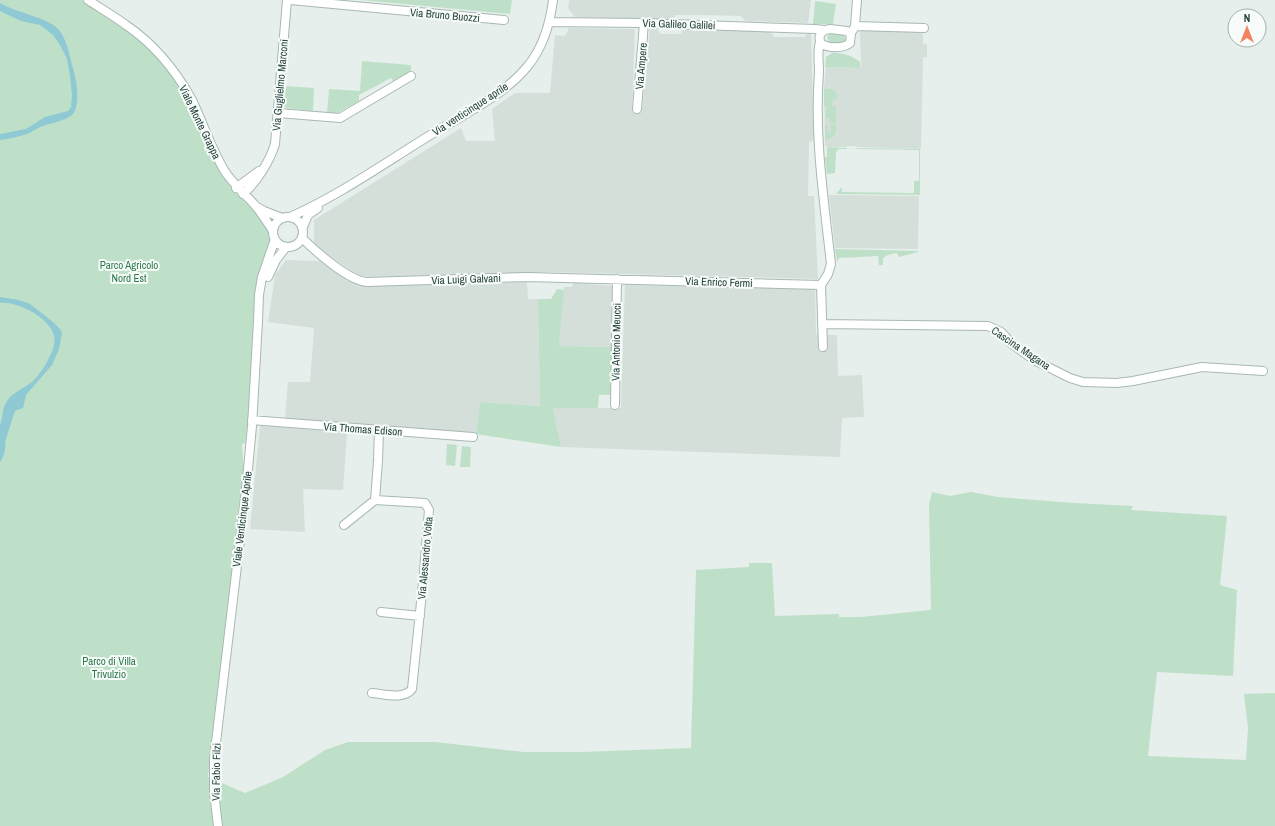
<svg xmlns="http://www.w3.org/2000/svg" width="1275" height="826" viewBox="0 0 1275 826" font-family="'Archivo Narrow',sans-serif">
  <rect width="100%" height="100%" fill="#e6efeb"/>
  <path fill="#d4dfda" d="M569,0H811L808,23L745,21L741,16L702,15H675L674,20L575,17L568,8Z
    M569,28L635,29L632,111L642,112L650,28H657L660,34H681L683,29H687L770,31L774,37H805L808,32L811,34L814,140L809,142L808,196H814L818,279L549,272L370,277L358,275L314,245V220L461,128L466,141H495L492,109L515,93H550L555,35L565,36Z
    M860,30L923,31V44H927V57H923L921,149L856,147L855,146H847V147H827L825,146L824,88L826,67L861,68Z
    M829,195L919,196L918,249L835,248Z
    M286,260L321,261L348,280L360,285L372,286L527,282L528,299H538L540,406L480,402L476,434L285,419L288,382H310L314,328L268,322L275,275Z
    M574,283L613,286L611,347L559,346L564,287H571Z
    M625,285L815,289L816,335H837L838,376L862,375L864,417L842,418L840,457L561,447L553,408H621Z
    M260,426L347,432L343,490L303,489L305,532L250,529Z"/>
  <path fill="#bfe0c8" d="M0,0H83L113,19L147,44L174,75L195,114L211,153L231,188L263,218L269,228L271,241L264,263L248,421L245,443L242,444L244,475L208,777L245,793L283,777L325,750L348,742H435L524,752H582L691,748L696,570L749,567V563H772L775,616L839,614V617H861L931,610L929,505L932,492L950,496L971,492L998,497L1074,503L1133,506L1131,510L1227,516L1220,585L1237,590L1233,676L1157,672L1148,756L1246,760L1248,728L1244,694L1275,693V826H0Z
    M361,0H512L510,14Z
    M815,1L836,4L833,24H813Z
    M831,33L843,34L846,39C843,45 834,44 829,42L827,37Z
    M832,53C844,53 851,55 860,62V68L825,67L826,57Z
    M362,61L411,65V71L393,81L391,78L359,95V101L337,113H327L329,89L360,91Z
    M285,86L314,88L313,111L286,108L283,104Z
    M824,89H832L836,92L837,99H833L832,106L836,107V123H830V118H826V106H824Z
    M827,124L828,133H831V124H836V133L832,138L825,140V125Z
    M827,147L847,148V149H839L836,152L835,173L827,174L825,157H827Z
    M856,148L920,149V195L836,194L842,187V192L914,193V181H919V150L857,149Z
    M835,249L919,251L918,252L899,257L897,253L888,255L883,258V265H879L878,256L839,258L838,261H837Z
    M557,289L564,290L559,346L611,347V395H599L598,408H553L561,447L476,434L480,402L540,406L538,299H551Z
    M447,444L457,445L455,466L446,465Z
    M462,446L471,447L470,467H460Z"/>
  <path fill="#8ec9d4" d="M0,3C17,13 42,16 56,27C66,35 69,53 72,65C76,77 83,110 69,117C61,122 51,123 43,126C37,128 32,132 27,134C18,137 9,139 0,140V134L26,129L45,117L68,111L71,107L72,95L70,76L67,59L60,45L53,35L40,25L21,21L2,12L0,11Z
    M0,297L19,300L30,304L53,322L60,329L62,333L59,349L52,365L26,395L23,408C18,410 12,411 9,415C0,426 11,449 0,462C0,444 0,424 4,407C10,392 21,391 33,381C41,374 52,355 54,345C60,322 19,301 0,303Z"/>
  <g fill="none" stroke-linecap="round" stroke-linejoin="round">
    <path stroke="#8ec9d4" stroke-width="10" d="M0,441L12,404"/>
    <g stroke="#a8b8b2" stroke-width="10">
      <path id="minor" d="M88,0C100,8 114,16 126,25C154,44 176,71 192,100C203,123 211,148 224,170C232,183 243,192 254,204C261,212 267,222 273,231
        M290,0L504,20
        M549,22L644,23L815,29L824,30
        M855,26L924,28
        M830,29L847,31L851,34L850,43C843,49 829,48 821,44C817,35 822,30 830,29Z
        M853,30L855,26L857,0
        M820,42C817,51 819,62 819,72C814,136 824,200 831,264L828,274L821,285
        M637,109L644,23
        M278,113L340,118L411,76
        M236,188L259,171
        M243,194C256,183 270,161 275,144L287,0
        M259,208L264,211L282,218
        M273 232a15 15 0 1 1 30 0a15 15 0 1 1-30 0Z
        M290,217C340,195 386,162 432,134C463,115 504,95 527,67C543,48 550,24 553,0
        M303,227L308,215L318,208
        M302,238C315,251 349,281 367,282L527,277L821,285
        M268,277L276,260L286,247
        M821,285L823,347
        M822,324L988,326L1001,332L1012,344L1034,360L1070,378L1083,382L1117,383L1133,381L1202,367L1263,371
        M615,405L617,279
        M252,420L473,437
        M344,525L375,500L378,461L379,430
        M381,612L420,616
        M372,693C384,694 404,700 412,689L423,583L429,510L425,503L375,500
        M218,826L214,792V759L246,490L252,426L258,321L259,295L262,277L275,239"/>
    </g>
    <use href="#minor" stroke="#fff" stroke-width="8"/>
  </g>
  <g text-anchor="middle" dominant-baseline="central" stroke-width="4" stroke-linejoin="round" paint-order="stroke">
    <g font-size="11" fill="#24423a" stroke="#f7fbf9">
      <text transform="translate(445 15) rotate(5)">Via Bruno Buozzi</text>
      <text transform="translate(679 24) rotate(2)">Via Galileo Galilei</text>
      <text transform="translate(641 66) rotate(-85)">Via Ampere</text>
      <text transform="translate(280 85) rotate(-85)">Via Guglielmo Marconi</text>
      <text transform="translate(470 109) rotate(-33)">Via venticinque aprile</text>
      <text transform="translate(200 122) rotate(64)">Viale Monte Grappa</text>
      <text transform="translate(466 279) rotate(-2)">Via Luigi Galvani</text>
      <text transform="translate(719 282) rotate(2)">Via Enrico Fermi</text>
      <text transform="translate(616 342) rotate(-89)">Via Antonio Meucci</text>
      <text transform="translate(1021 348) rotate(34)">Cascina Magana</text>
      <text transform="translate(363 429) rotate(4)">Via Thomas Edison</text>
      <text transform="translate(242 519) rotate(-83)">Viale Venticinque Aprile</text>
      <text transform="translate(425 558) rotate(-85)">Via Alessandro Volta</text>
      <text transform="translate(216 772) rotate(-89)">Via Fabio Filzi</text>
    </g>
    <g font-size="11" fill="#2d7a4b" stroke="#f7fbf9">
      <text x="129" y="265">Parco Agricolo<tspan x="129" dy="13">Nord Est</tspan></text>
      <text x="109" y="661">Parco di Villa<tspan x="109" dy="13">Trivulzio</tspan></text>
    </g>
  </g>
  <g transform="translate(1247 28)"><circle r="19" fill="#f7fbf9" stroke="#a3b1ad"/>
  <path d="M0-3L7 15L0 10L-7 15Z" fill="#f4845f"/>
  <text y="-6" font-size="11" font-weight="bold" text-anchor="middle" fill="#24423a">N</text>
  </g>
</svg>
